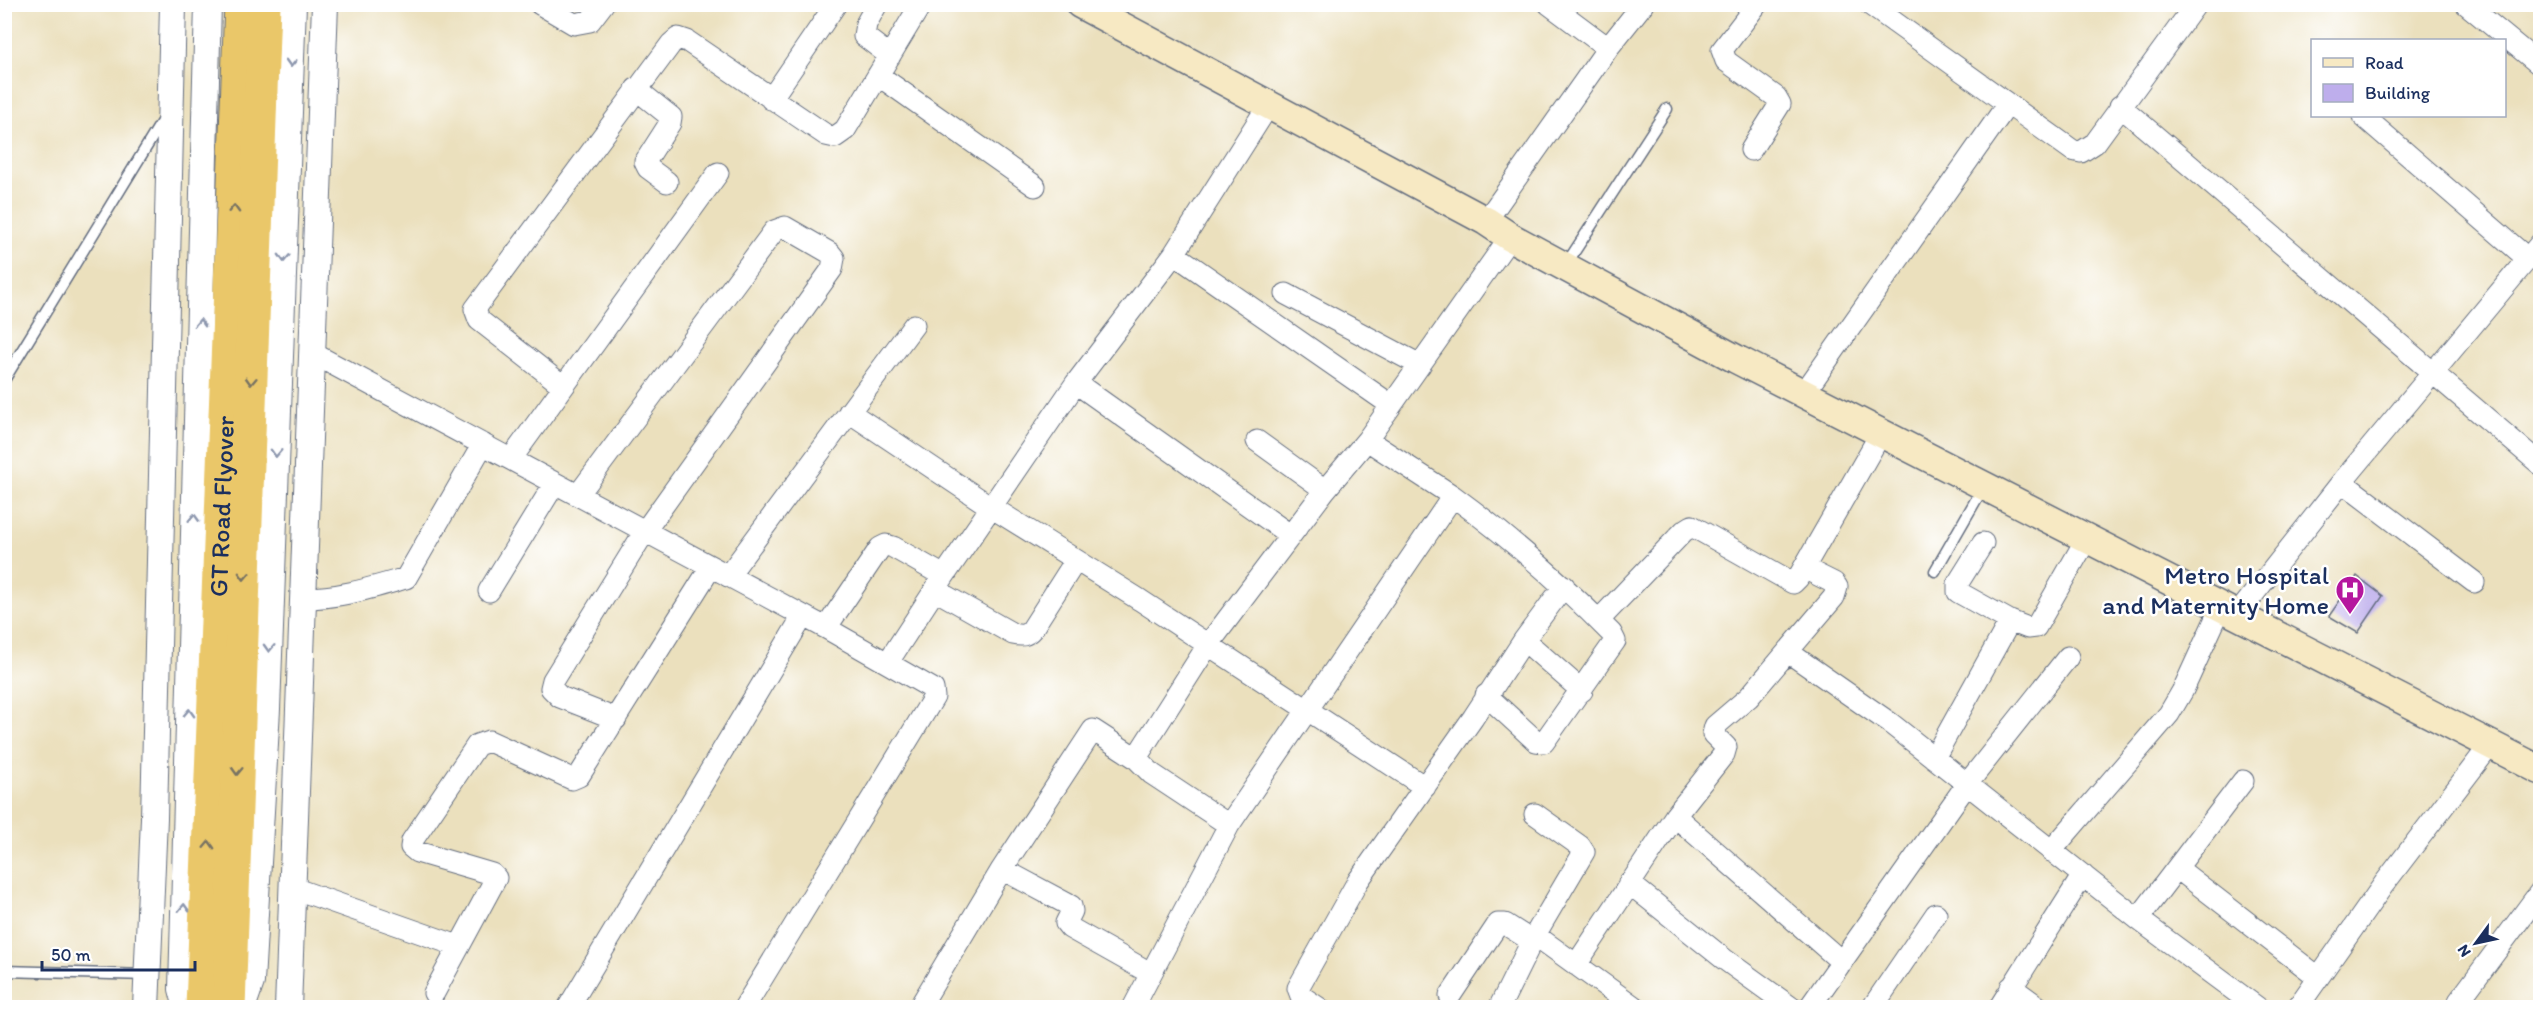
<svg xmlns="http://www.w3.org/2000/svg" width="2545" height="1012" viewBox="0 0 2545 1012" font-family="Itim,sans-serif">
  <rect width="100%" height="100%" fill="#fff"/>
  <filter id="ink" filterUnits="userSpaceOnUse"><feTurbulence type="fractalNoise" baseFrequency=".0167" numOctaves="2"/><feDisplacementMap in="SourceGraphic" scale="12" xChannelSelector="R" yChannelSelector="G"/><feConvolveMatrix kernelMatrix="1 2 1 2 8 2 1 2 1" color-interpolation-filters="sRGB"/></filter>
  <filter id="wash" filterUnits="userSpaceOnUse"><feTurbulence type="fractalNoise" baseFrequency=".008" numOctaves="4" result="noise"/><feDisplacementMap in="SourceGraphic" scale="24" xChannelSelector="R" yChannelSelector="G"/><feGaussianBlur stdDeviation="1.35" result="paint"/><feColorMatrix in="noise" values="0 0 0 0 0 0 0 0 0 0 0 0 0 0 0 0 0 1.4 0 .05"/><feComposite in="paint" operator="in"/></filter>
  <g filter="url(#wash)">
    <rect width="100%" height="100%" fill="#ebe0bd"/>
    <g id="blocks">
      <path fill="#beaeec" d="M2357,576L2383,596L2358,633L2329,616Z"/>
    </g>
  </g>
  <g filter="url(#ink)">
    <use href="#blocks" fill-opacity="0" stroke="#646d7f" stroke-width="1.5"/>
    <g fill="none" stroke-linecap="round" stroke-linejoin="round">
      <g stroke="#646d7f" stroke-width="13">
        <path id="service" d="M1565,266L1667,109
          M4,380L164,118
          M1935,571L1984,486
          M4,971L147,975"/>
      </g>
      <g stroke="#646d7f" stroke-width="23">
        <path id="minor" d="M540,4L574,24L590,21L603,4
          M877,4L866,24L864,36L890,56
          M1549,4L1608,48
          M1869,4L2072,150L2081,152L2095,143L2196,4
          M2466,4L2540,65
          M878,75L1035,186
          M636,89L671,117L670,123L645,162L648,168L667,182
          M771,99L836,4
          M2120,106L2540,464
          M2363,116L2528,259
          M1751,150L1780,104L1776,97L1726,61L1722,50L1757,4
          M1486,221L1608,48L1643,4
          M1174,254L1391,405
          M1286,294L1420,365
          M312,353L826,628L933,689L934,697L744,1008
          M1076,383L1290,535
          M562,385L479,320L475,309L671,44L678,38L687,41L826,135L835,137L845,130L921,4
          M1804,393L2007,105
          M849,412L991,507L1140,600L1425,787
          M1257,441L1325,490
          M511,459L718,173
          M2342,482L2474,582
          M578,495L774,231L785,227L830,253L834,258L832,269L645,531L553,680L551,688L560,697L616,719
          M1453,496C1512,539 1560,581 1611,633L1615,641L1544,742L1536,741L1486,695
          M1983,543L1958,583V592L2010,621
          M728,576L914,325
          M935,590L1013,634C1022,636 1026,636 1032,629L1076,560
          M489,591L555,483
          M303,598C340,598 371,588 406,578L483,444
          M2237,615L2342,482L2540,244
          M1599,620L1684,531L1692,526L1793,583L1798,578L1881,433
          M826,628L880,548L886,545L893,547L944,576
          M1524,640L1582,691
          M1788,652L1890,723L2138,919L2258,1008
          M888,662L944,576L1076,383L1174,254L1268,106
          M1136,758L1208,645L1325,490L1367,440
          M1934,758L2010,621L2028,628L2036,627L2087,538
          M1675,816L1842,962
          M2051,851L2169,714L2183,690L2221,607
          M2177,868L2318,977
          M1002,869L1071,906L1072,911L1066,923L1070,928L1150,973
          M1629,883L1724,959L1792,1008
          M293,888L458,946
          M2138,919L2243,781
          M1535,935L1636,1008
          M1576,965L1675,816L1724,754L1726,747L1713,734L1715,726L1749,697L1834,597L1837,587L1834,583L1804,568
          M2011,987L2040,1008
          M434,993L496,878L492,874L417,852L411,847L412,841L477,745L489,741L572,779L579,776L711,567
          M1450,996L1498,924H1505L1532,941
          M2459,1001L2540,892
          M568,1008L803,616
          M919,1008L1002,869L1093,730L1136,758L1152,774L1229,825
          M1133,1008L1229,825L1453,496L1367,440L1510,237
          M1319,1008L1301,996L1298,988L1358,881L1473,718L1524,640L1564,586
          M1499,1008L1535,935L1584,852L1580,846L1535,814
          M1809,1008L1967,784L2068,657
          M1872,1008L1936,914
          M1999,1008L2083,875
          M2297,1008L2384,884L2491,744"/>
      </g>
      <g stroke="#646d7f" stroke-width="28">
        <path id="tertiary" d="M146,1008L154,818L173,4
          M187,1008L182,989L208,4
          M242,1008L251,982L267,709L293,4
          M288,1008L325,4"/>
      </g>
      <g stroke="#646d7f" stroke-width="31">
        <path id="secondary" d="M1080,4L1486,221L1510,237L1736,359L2540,770"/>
      </g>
      <g stroke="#646d7f" stroke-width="35">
        <g id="trunk">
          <path id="s1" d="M202,1008L241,4"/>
          <path d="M229,1008L264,4"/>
        </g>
      </g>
      <use href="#service" stroke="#fff" stroke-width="10"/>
      <use href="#minor" stroke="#fff" stroke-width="21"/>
      <use href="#tertiary" stroke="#fff" stroke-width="26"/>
      <use href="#secondary" stroke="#f7e9c3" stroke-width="28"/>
      <use href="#trunk" stroke="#eac769" stroke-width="33"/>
    </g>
    <defs><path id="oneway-chevron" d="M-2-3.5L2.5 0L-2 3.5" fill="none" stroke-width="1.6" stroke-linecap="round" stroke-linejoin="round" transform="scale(1.5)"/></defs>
    <g stroke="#8d97ae">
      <use href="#oneway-chevron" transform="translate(291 63) rotate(92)"/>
      <use href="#oneway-chevron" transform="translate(284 258) rotate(92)"/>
      <use href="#oneway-chevron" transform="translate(200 323) rotate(-88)"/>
      <use href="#oneway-chevron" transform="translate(276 453) rotate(92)"/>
      <use href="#oneway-chevron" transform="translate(194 518) rotate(-88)"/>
      <use href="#oneway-chevron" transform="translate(269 648) rotate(92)"/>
      <use href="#oneway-chevron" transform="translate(189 713) rotate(-88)"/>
      <use href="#oneway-chevron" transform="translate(184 908) rotate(-88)"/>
    </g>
    <g stroke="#787363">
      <use href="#oneway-chevron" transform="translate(234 209) rotate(-88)"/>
      <use href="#oneway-chevron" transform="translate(251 381) rotate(92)"/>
      <use href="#oneway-chevron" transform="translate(244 576) rotate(92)"/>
      <use href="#oneway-chevron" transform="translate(237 771) rotate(92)"/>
      <use href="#oneway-chevron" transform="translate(209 845) rotate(-88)"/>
    </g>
  </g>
  <defs>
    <g id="hospital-pin" transform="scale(1.5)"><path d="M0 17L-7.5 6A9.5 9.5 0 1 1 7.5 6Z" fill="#b5179e" stroke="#fff"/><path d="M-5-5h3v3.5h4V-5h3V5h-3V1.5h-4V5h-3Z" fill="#fff"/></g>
  </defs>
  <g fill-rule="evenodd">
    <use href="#hospital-pin" x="2350" y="590"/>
  </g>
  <g text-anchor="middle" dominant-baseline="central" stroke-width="5" stroke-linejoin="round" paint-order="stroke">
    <g font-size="26" fill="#1b2f5e" stroke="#fff">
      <text stroke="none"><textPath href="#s1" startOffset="502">GT Road Flyover</textPath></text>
    </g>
    <g font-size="26" fill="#1b2f5e" stroke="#fff" text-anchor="end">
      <text x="2329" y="575">Metro Hospital<tspan x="2329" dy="30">and Maternity Home</tspan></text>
    </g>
  </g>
  <rect width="2545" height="1012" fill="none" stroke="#fff" stroke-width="24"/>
  <rect x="2311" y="39" width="195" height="78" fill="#ffffff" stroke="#a4acbf" stroke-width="1.5"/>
  <rect x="2323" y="58" width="30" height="9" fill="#f7e9c3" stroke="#a4acbf" stroke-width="1.5"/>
  <text x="2365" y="69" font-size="18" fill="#1b2f5e">Road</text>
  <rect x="2323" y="84" width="30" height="18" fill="#beaeec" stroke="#a4acbf" stroke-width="1.5"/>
  <text x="2365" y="99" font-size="18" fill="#1b2f5e">Building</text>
  <g transform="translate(2476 943) rotate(237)" stroke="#ffffff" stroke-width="4.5" paint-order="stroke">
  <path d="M0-4.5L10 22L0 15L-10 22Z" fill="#1b2f5e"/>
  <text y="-9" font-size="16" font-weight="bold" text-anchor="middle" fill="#1b2f5e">N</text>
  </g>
  <path d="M42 961v9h153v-9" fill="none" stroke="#1b2f5e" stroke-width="3"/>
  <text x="51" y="961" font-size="18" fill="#1b2f5e" stroke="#ffffff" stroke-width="4.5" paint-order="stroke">50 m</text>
</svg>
